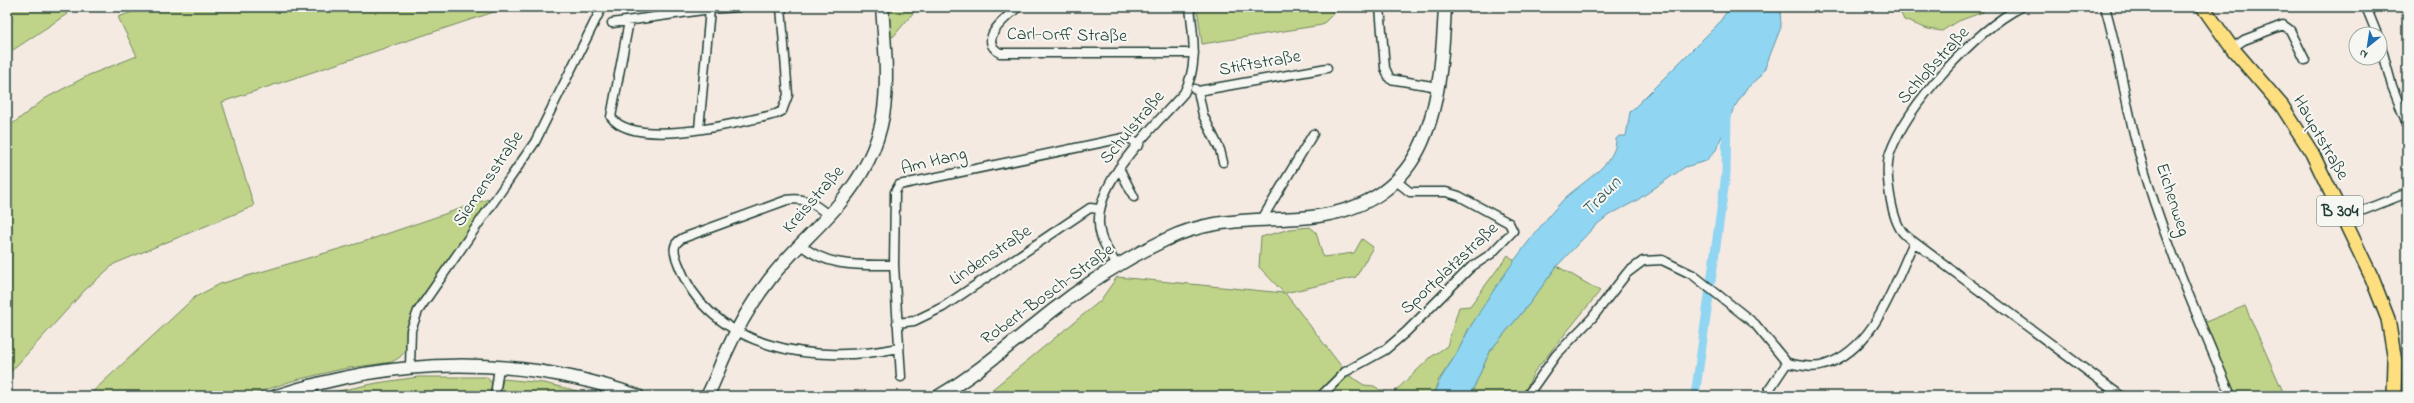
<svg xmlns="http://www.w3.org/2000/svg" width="2414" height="403" viewBox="0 0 2414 403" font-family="'Indie Flower',sans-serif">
  <rect width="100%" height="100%" fill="#f5eae2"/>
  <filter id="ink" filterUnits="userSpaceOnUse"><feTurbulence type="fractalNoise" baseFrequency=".025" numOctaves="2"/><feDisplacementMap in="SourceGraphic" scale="8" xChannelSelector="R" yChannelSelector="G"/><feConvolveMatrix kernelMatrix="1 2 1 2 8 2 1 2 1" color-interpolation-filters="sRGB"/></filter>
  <g filter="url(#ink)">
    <path fill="#c0d489" stroke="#70885e" d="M7,7H64L67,14L7,54Z
      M147,7H509L222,102L254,206L114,264L85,290L7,376V128L46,98L89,75L137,56L118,17Z
      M887,7H918L893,37L889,35Z
      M1197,7H1331L1333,14L1322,25L1202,44Z
      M1898,7H1983V12L1956,22L1942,31L1928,29L1904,20Z
      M494,197L418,304L408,325L407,349L400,357L392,362L342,369L292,381L248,396H88L195,297L220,284L366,241Z
      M1310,227L1316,232L1323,257L1354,253L1362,239L1373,247L1356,277L1285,293L1348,375L1364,385L1374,386L1389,396H1097L1098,394L1096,396H984L1100,301L1117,277L1284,293L1259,267L1261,237L1290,229Z
      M1508,255L1515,261L1468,330L1458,352L1438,381L1433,396H1390L1431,357L1447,346L1459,307L1470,306Z
      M1557,266L1600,291L1534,372L1523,396H1470L1490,351L1530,303Z
      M2245,306L2285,396H2234L2203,323Z
      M418,377H487L492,384L490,396H315L377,383Z
      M503,379L544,383L598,396H499Z"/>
    <path fill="#90d5f2" stroke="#6398a6" d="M1730,7H1780L1781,27L1765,68L1760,77L1746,89L1734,108L1716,150L1706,161L1685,167L1636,201L1609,215L1595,226L1557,266L1530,303L1490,351L1470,396H1433C1439,378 1449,367 1458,351C1462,344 1465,336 1469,329C1496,285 1527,240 1562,201C1578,184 1617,165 1616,139L1619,136H1626L1630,112L1718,24Z"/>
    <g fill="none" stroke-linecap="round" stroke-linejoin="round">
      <path stroke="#90d5f2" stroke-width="9" d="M1695,396L1726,174L1727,114"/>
      <g stroke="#1f3d34" stroke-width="11">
        <path id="street" d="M665,7L666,15
          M1018,7C1007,17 976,39 1000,53H1194
          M1380,7L1385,68L1390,79L1438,87
          M2021,7C1975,31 1908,104 1890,153C1884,170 1891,215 1901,230C1904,235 1910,239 1914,242L2121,396
          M2105,7C2119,54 2125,102 2138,149C2161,234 2197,315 2231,396
          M2366,7L2377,34
          M629,21L611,117C635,150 742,122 776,114L782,111L788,95L781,7
          M612,23L710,9L739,7
          M2380,42L2392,86L2407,124
          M2232,48L2244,40L2283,25L2290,30L2305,60
          M1195,89L1198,91L1203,115L1220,150L1223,162
          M1198,91L1327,68
          M699,129L710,9
          M1119,168L1134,197
          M2364,210L2407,193
          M828,215C815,204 805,197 787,200L683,238C671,244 674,253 678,263C710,351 818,365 898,348
          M1262,219L1313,134
          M800,244C826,268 862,265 894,265
          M1117,266C1112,256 1104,246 1101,236C1086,187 1154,127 1184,93C1199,65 1193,37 1190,7
          M897,323L914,321L943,307L1090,208L1099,209
          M410,367L411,330L418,311L535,142L602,7
          M901,377L894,265L895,192L899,185L1128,137L1139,145
          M495,396L499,367
          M1321,396L1345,372L1385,350L1406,332L1471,267L1491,254L1513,231L1509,223L1459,196L1446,192H1410L1396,181
          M1527,396L1556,355L1592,318L1627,273L1643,261L1662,260L1693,275L1755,324L1787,363C1798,365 1814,369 1824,365C1875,349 1893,286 1914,242
          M1768,396L1769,390L1787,363"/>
      </g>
      <g stroke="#1f3d34" stroke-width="15">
        <path id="secondary" d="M276,396C394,357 520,354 638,396
          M707,396C714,384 718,370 724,357C736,330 751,303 770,279C790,252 817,230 839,204C895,139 888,86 882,7
          M939,396C980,372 1015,340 1052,311C1087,283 1125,259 1165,240C1209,218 1253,221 1300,218C1429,209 1440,113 1445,7"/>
      </g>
      <g stroke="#1f3d34" stroke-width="16">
        <path id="primary" d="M2203,7L2232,48L2282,106L2312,153L2372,278L2388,319L2395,361L2394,396"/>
      </g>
      <use href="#street" stroke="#f6f6f2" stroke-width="8"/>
      <use href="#secondary" stroke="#f6f6f2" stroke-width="12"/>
      <use href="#primary" stroke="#fedf80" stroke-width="13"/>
    </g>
  </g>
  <g text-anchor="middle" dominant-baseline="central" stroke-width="4" stroke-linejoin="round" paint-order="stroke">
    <rect fill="#f6f6f2" stroke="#60746d" stroke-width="1" x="2317" y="196" width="46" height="30" rx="3"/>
    <g font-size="17" font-weight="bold" fill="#1f3d34">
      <text x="2340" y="211">B 304</text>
    </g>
    <g font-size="18" fill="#1f3d34" stroke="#f6f6f2">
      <text transform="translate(1067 36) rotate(1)">Carl-Orff Straße</text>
      <text transform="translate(1260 64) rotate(-10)">Stiftstraße</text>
      <text transform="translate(1934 66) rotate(-48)">Schloßstraße</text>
      <text transform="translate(1133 128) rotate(-50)">Schulstraße</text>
      <text transform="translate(2320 138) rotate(60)">Hauptstraße</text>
      <text transform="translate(934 162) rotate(-14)">Am Hang</text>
      <text transform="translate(489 179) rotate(-56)">Siemensstraße</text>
      <text transform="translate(814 200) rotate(-49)">Kreisstraße</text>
      <text transform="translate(2172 200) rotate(72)">Eichenweg</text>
      <text transform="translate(991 256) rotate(-34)">Lindenstraße</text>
      <text transform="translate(1450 269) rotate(-43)">Sportplatzstraße</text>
      <text transform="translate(1048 295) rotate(-36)">Robert-Bosch-Straße</text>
    </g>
    <g font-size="19" font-style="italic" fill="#365b5a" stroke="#f6f6f2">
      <text transform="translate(1602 197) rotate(-46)">Traun</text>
    </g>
  </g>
  <rect width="2414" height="403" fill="none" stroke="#f6f6f2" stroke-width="24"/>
  <rect x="12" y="12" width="2390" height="379" fill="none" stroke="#1f3d34" stroke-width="1.5" filter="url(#ink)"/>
  <g transform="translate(2368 46) rotate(210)"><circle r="19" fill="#f6f6f2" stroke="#a0aca6"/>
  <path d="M0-3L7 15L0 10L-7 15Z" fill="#1f6fb2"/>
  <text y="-6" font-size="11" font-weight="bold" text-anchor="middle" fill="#1f3d34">N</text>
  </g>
</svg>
